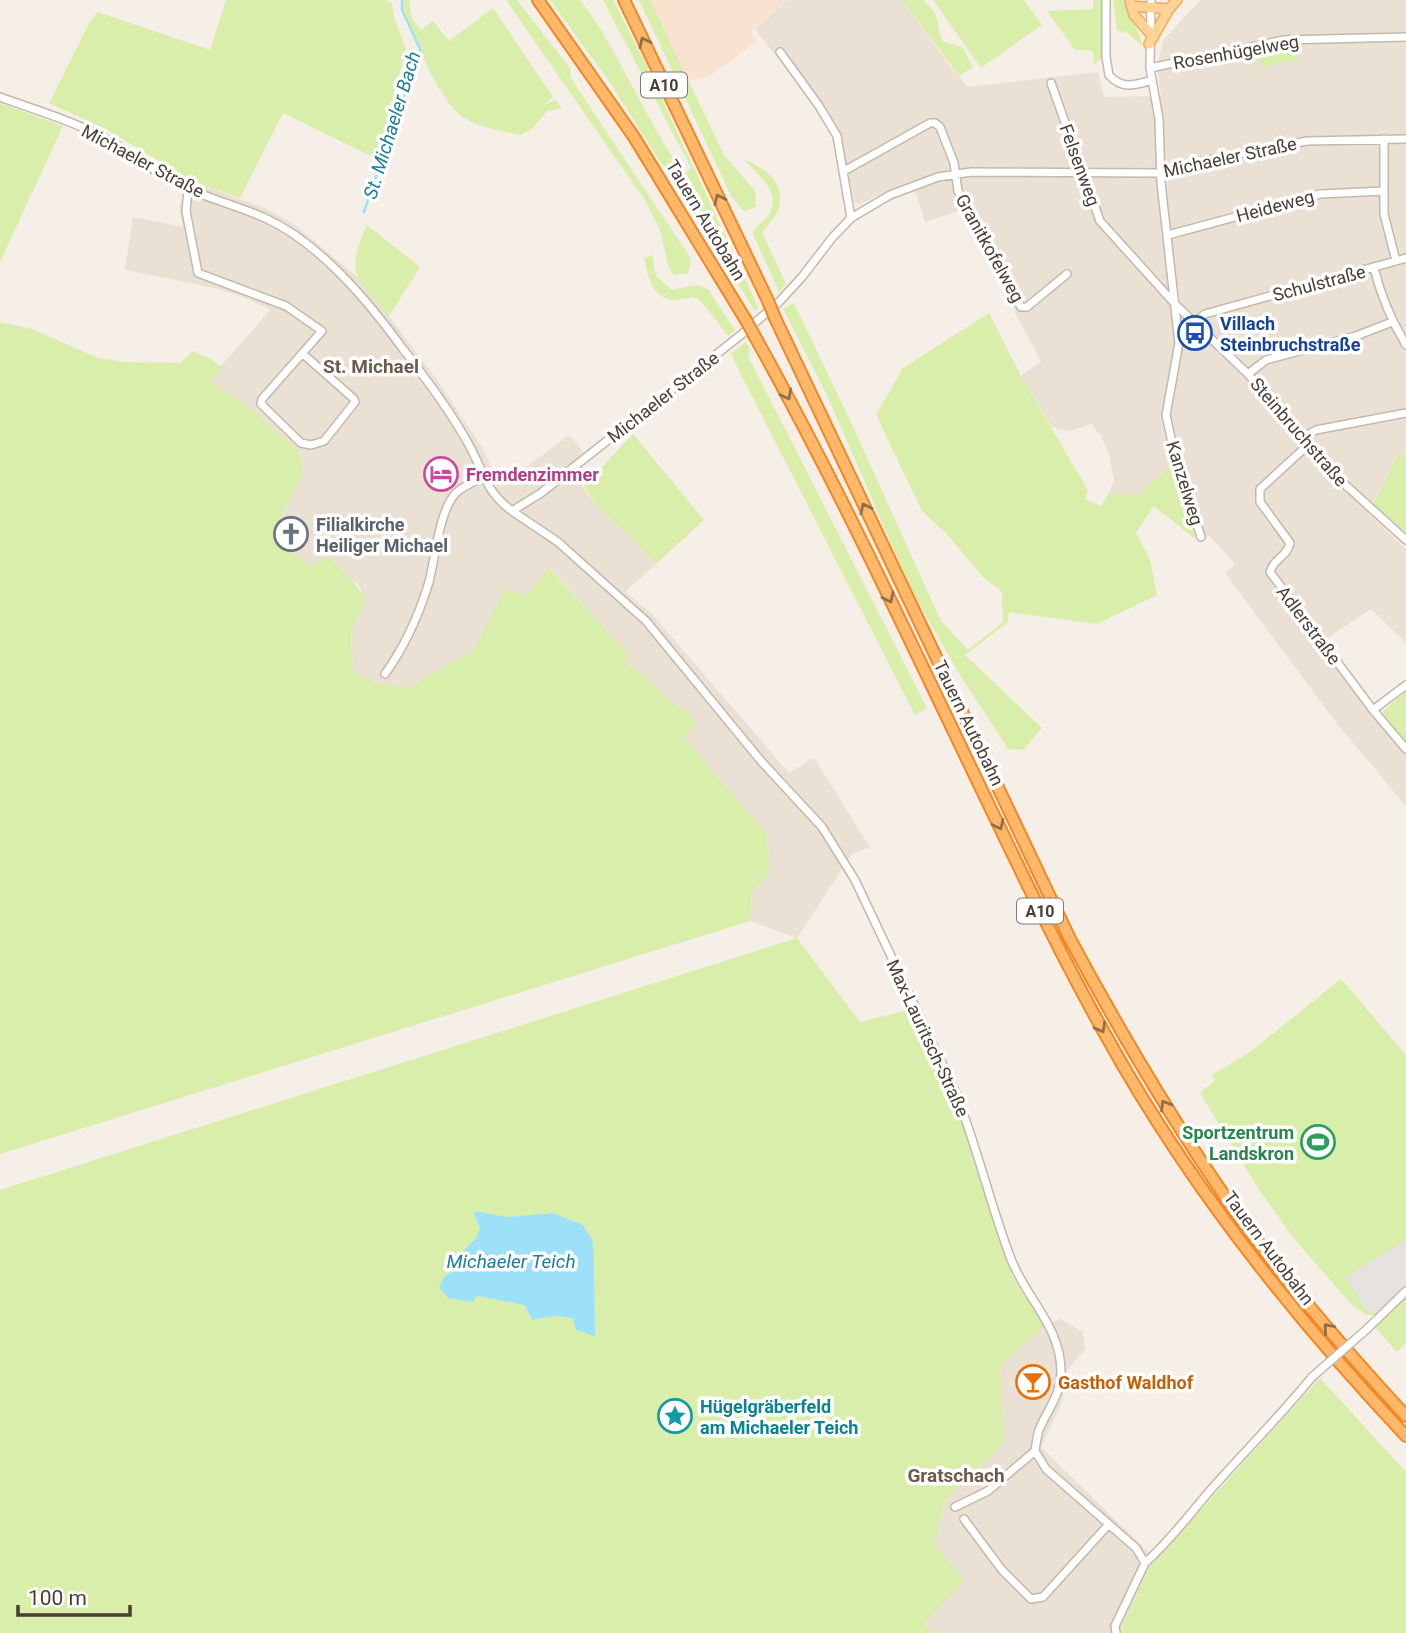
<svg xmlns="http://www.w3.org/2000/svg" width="1406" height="1633" viewBox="0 0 1406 1633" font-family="Roboto,sans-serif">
  <rect width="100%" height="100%" fill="#f5efe7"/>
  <path fill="#eae0d4" d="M788,0H902L949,65L968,87L1098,72L1104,97L1161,96L1157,65L1164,39L1201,0H1406V453L1398,454L1368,513L1406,549V643L1371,609L1321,642L1372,713L1406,754V806L1335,721L1225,573L1235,564L1209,535L1206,538L1173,465L1137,496L1109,493L1114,480L1109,454L1101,436L1091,424L1070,431L1052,427L1021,376L1041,361L1015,313L1013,301L964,209L925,222L912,181L859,204L854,202L840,136L781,49L774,54L755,29Z
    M193,182L267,209L294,224L356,276L389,316L440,384L483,449L500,487L569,435L584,453L568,466L600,510L630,536L656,564L625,592L651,613L789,773L814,758L870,847L852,854L797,938L750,921L752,893L770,871L767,834L682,736L696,724L690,715L666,697L648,678L624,662L630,656L550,568L528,595L474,650L408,688L377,683L353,673L351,633L365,599L358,584L345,576L329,557L309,566L280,541V519L304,472L252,410L209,380L270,310L246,298L219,289L125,270L133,217L183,227L179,206Z
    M1060,1319L1083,1332L1085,1349L1068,1369L1062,1402L1041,1447L1149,1553L1150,1566L1124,1622L1122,1633H932L924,1624L963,1581L935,1544L945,1500L1004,1443L1000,1366L1044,1326Z"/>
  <path fill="#fae2d0" d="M650,0H788L751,31L756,42L710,76L688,81Z"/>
  <path fill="#daeeab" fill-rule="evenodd" d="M226,0H385L392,3L394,17L406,49L377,159L283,113L240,198L193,182L106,129L49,103L88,25L97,12L210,50Z
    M402,0H409L412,19L421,30L433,21L449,41L493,8L553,97L542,106L555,100L562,108L547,111L532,129L520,135C500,131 481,128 463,117C439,102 414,36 402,10Z
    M506,0H517L570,68L571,78L691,259L688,273L674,275L668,266L661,233L646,202Z
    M550,0H580C621,53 644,119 684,173L691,168L603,0H613L645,62L759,309L755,311L609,81Z
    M639,0H650L724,155L755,191L756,207L744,211L731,196Z
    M902,0H923L935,12L942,41L962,47L973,67L959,76Z
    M933,0H1024L1042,25L981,68Z
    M1093,0H1101V58L1094,65L1093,51L1075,50L1047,11L1093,9Z
    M1113,0H1125C1128,19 1140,28 1143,47L1126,32L1117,31Z
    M1298,43V60L1260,67L1257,50Z
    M0,103L63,126L0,262Z
    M745,160C782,174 793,203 762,232L786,284L779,292L753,234C757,223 766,221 770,212C781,192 756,173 745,160Z
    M367,225L420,267L389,316C356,276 344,277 367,225Z
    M652,255L656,276L672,290L697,285L708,289L735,330L728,336C721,328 704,301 695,298C688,296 680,301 673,300C651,298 648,275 644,258Z
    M794,303L854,429L941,621L968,650L1003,622L1002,592L983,577L946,533L922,511L876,415L903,368L989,313L1021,376L1088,490L1085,499L1101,506L1109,493L1137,495L1173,465L1196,540L1154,506L1136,533L1150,560L1157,595L1097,624L1009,612L1008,622L965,655L1042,728L1023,750L1008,749L957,670L911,589L827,395L783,309Z
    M0,322L32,329L98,358L122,362L181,363L192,351L209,358L222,367L210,381L252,410L298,450L304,472L280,519V541L309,566L329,557C342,572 356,582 365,599L351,633L353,673L377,683L408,688L474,650L505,589L528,595L549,568L630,656L624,662L648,678L666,697L690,715L697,724L683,737L767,834L770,871L752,893L750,921L0,1154Z
    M746,342L750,348L748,356L927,708L915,715L739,371L731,353Z
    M633,434L704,520L656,564L630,536L600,510L584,486Z
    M1406,453V533L1373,504L1398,454Z
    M1406,691V743L1382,712Z
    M797,938L860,1022L905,1011L966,1130L1012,1275L1044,1326L1000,1366L1004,1443L945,1500L935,1544L964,1581L924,1624L932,1633H0V1190ZM474,1212L507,1217L553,1213L582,1225L594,1254L595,1336L577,1330L573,1318L554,1316L532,1320L525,1305L477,1296L444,1277L459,1266V1255L477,1237L480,1226L476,1220Z
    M1341,979L1406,1055V1290L1379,1315H1367L1353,1306L1296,1241L1260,1191L1200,1093L1215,1080L1212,1075L1250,1052Z
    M1406,1294V1343L1397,1352L1375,1327Z
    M1320,1378L1406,1472V1633H1122L1124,1622L1150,1566Z"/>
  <path fill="#e6e2df" d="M1406,1240V1285L1378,1314L1370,1312L1366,1310L1346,1277Z"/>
  <path fill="#9de1f9" d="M474,1211L507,1217L553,1213L583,1225L592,1239L594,1254L595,1336L576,1330L573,1318L554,1316L532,1320L525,1305L477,1296L473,1302L448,1298L439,1287L444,1277L459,1266V1255L477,1237L480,1226L476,1220Z"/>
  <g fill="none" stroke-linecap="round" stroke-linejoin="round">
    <path stroke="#9de1f9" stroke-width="2.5" d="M364,212L420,49L402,10V0"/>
    <g stroke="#c5b8ab" stroke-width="10">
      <path id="minor" d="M1106,0V57L1109,75C1122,90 1135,85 1152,80
        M1151,0L1150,68L1159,119L1161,183L1179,343L1166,415L1176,461L1201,537
        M780,52L819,106L837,136L851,218
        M1150,68L1284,40L1406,37
        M1051,83L1100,221L1175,304L1248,374L1329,470L1406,540
        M0,97C35,110 71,120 104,138C129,151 151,170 176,183C205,198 236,205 265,218C320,243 368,301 403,349C426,379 451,412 469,445C484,472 485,491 512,511L541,493L742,334L779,302L802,277L832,238L851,218L890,195L938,177L971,172L1161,173L1193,163L1307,141L1406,139
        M1384,139V214L1396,261
        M844,171L930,123H935L940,127L954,163L958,191L1021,307H1027L1067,274
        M188,189L186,211L198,273L286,306L322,331L262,399L261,404L301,443L311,445L324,441L355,402L354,399L303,354
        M1168,235L1320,194L1384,191
        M1374,268C1381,296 1391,320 1406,345
        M1194,323L1205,314L1406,258
        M1248,374L1266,360L1356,336L1392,322
        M1302,438L1316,430L1406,413
        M1308,445L1260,489V502L1290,543C1288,556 1273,559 1270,572L1373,710L1406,749
        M512,511L558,542L646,621L761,761L822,827L855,880L955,1091C977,1146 990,1204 1011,1259C1026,1298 1060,1326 1061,1370C1061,1396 1048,1408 1039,1430C1037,1436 1036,1444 1035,1451L1046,1469L1136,1548L1145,1563L1115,1626L1116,1633
        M385,674C405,646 419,615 429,582C435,559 439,512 455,494C461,487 474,482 482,477
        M1373,710L1406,685
        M1367,1329L1406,1291
        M955,1507L988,1491L1035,1451
        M964,1519L1002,1570L1031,1599L1043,1597L1109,1524
        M1145,1563C1171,1540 1192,1511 1214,1486C1247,1449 1281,1415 1312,1377"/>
    </g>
    <g stroke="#f2ad59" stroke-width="12">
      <path id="major" d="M1130,0L1134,15L1149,32
        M1131,6L1169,9L1177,0
        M1149,44L1169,9"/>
    </g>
    <g stroke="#f08827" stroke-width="14">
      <path id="highway" d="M538,0L634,137L747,322
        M624,0L768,301
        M775,318L1070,939C1118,1028 1169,1115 1226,1198C1280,1275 1342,1347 1406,1416
        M754,335C834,478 903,626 974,774C1016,861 1057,949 1105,1034C1186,1181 1291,1314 1406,1436"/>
    </g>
    <use href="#minor" stroke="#fff" stroke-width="7"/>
    <use href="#major" stroke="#ffd297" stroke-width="9"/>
    <use href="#highway" stroke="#ffb769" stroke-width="10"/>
    <g stroke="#c5b8ab" stroke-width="10" stroke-linecap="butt">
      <path id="minor-bridge" d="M1312,1377L1367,1329"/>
    </g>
    <g stroke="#f08827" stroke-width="14" stroke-linecap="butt">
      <path id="highway-bridge" d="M768,301L775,318
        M747,322L754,335"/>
    </g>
    <use href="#minor-bridge" stroke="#fff" stroke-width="7"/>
    <use href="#highway-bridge" stroke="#ffb769" stroke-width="10"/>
  </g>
  <defs><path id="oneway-chevron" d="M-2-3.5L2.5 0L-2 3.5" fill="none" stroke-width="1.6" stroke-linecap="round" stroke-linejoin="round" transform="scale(1.75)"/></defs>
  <g stroke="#926e4a">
    <use href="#oneway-chevron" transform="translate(644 42) rotate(-116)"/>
    <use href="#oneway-chevron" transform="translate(719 199) rotate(-115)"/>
    <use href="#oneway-chevron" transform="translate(787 395) rotate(62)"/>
    <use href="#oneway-chevron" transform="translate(865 508) rotate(-115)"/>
    <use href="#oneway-chevron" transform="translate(889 598) rotate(64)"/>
    <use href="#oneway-chevron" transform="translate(999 825) rotate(64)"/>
    <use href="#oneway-chevron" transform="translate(1101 1028) rotate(61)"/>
    <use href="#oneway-chevron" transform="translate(1165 1105) rotate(-121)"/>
    <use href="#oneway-chevron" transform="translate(1328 1328) rotate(-130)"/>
  </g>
  <defs>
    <g id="bus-ring" transform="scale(1.75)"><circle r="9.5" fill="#fff" stroke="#1a4fb4" stroke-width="1.5"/><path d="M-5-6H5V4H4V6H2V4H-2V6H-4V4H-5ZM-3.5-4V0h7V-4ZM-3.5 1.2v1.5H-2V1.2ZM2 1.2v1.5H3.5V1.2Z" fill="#1a4fb4"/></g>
    <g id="hotel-ring" transform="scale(1.75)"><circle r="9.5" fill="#fff" stroke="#d1479c" stroke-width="1.5"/><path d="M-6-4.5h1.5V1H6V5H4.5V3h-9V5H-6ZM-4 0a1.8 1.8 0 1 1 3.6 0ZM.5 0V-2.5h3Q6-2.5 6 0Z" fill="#d1479c"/></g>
    <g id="church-ring" transform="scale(1.75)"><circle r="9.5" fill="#fff" stroke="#6b7280" stroke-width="1.5"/><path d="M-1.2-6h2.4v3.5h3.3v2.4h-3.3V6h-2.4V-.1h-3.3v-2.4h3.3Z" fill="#6b7280"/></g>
    <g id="stadium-ring" transform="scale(1.75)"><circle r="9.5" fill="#fff" stroke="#2e9e5b" stroke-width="1.5"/><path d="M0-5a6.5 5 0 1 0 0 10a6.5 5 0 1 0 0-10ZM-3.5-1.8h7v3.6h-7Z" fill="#2e9e5b"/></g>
    <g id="bar-ring" transform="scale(1.75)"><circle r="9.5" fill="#fff" stroke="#e8710a" stroke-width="1.5"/><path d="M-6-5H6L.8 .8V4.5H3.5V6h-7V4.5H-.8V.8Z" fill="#e8710a"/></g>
    <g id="sight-ring" transform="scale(1.75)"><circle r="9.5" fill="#fff" stroke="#0f9aa8" stroke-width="1.5"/><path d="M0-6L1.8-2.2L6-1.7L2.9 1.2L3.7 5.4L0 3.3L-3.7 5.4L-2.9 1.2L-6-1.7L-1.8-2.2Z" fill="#0f9aa8"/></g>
  </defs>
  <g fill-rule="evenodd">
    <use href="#bus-ring" x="1195" y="333"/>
    <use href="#hotel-ring" x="441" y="474"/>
    <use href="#church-ring" x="291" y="534"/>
    <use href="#stadium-ring" x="1318" y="1142"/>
    <use href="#bar-ring" x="1033" y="1382"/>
    <use href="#sight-ring" x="675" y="1416"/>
  </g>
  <g text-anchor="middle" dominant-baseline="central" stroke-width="7" stroke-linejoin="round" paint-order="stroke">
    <g fill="#fff" stroke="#807872" stroke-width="2">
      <rect x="641" y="72.5" width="46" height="25" rx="5"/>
      <rect x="1017" y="898.5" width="46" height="25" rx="5"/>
    </g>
    <g font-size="16" font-weight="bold" fill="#4a3e35">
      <text x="664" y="85">A10</text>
      <text x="1040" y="911">A10</text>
    </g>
    <g font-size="18" fill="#4a3e35" stroke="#fff">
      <text transform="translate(1236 52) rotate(-10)">Rosenhügelweg</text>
      <text transform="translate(1230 157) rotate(-12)">Michaeler Straße</text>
      <text transform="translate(143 161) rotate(28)">Michaeler Straße</text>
      <text transform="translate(1080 165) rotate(70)">Felsenweg</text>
      <text transform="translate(1275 206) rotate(-15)">Heideweg</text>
      <text transform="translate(706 220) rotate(59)">Tauern Autobahn</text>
      <text transform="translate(990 248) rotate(61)">Granitkofelweg</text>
      <text transform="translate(1319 283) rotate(-15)">Schulstraße</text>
      <text transform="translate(663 397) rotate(-38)">Michaeler Straße</text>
      <text transform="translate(1299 432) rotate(49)">Steinbruchstraße</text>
      <text transform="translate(1185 483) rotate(73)">Kanzelweg</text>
      <text transform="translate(1309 625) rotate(53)">Adlerstraße</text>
      <text transform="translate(969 723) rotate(64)">Tauern Autobahn</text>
      <text transform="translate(928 1038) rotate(65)">Max-Lauritsch-Straße</text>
      <text transform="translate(1269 1248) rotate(53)">Tauern Autobahn</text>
    </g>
    <g font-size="18" font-weight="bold" fill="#164399" stroke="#fff" text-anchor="start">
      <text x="1220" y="323">Villach<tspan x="1220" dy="21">Steinbruchstraße</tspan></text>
    </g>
    <g font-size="18" font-weight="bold" fill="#b23c85" stroke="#fff" text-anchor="start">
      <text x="466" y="474">Fremdenzimmer</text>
    </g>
    <g font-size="18" font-weight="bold" fill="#5b616d" stroke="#fff" text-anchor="start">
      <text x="316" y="524">Filialkirche<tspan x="316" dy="21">Heiliger Michael</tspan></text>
    </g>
    <g font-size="18" font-weight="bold" fill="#27864d" stroke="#fff" text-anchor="end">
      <text x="1294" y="1132">Sportzentrum<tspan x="1294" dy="21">Landskron</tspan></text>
    </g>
    <g font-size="18" font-weight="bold" fill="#c56008" stroke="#fff" text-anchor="start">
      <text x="1058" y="1382">Gasthof Waldhof</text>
    </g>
    <g font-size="18" font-weight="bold" fill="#0d838f" stroke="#fff" text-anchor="start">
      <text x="700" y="1406">Hügelgräberfeld<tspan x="700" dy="21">am Michaeler Teich</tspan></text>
    </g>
    <g font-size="19" font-style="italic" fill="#1d7c9f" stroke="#fff">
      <text transform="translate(392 125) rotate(-73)">St. Michaeler Bach</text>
      <text x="511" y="1261">Michaeler Teich</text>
    </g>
    <g font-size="19" font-weight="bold" fill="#6e5a4b" stroke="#fff">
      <text x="371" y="366">St. Michael</text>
      <text x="956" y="1475">Gratschach</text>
    </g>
  </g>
  <path d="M18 1605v10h112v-10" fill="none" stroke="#4a3e35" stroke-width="3.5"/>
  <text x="28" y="1605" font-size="21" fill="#4a3e35" stroke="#ffffff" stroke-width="5" paint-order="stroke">100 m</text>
</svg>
